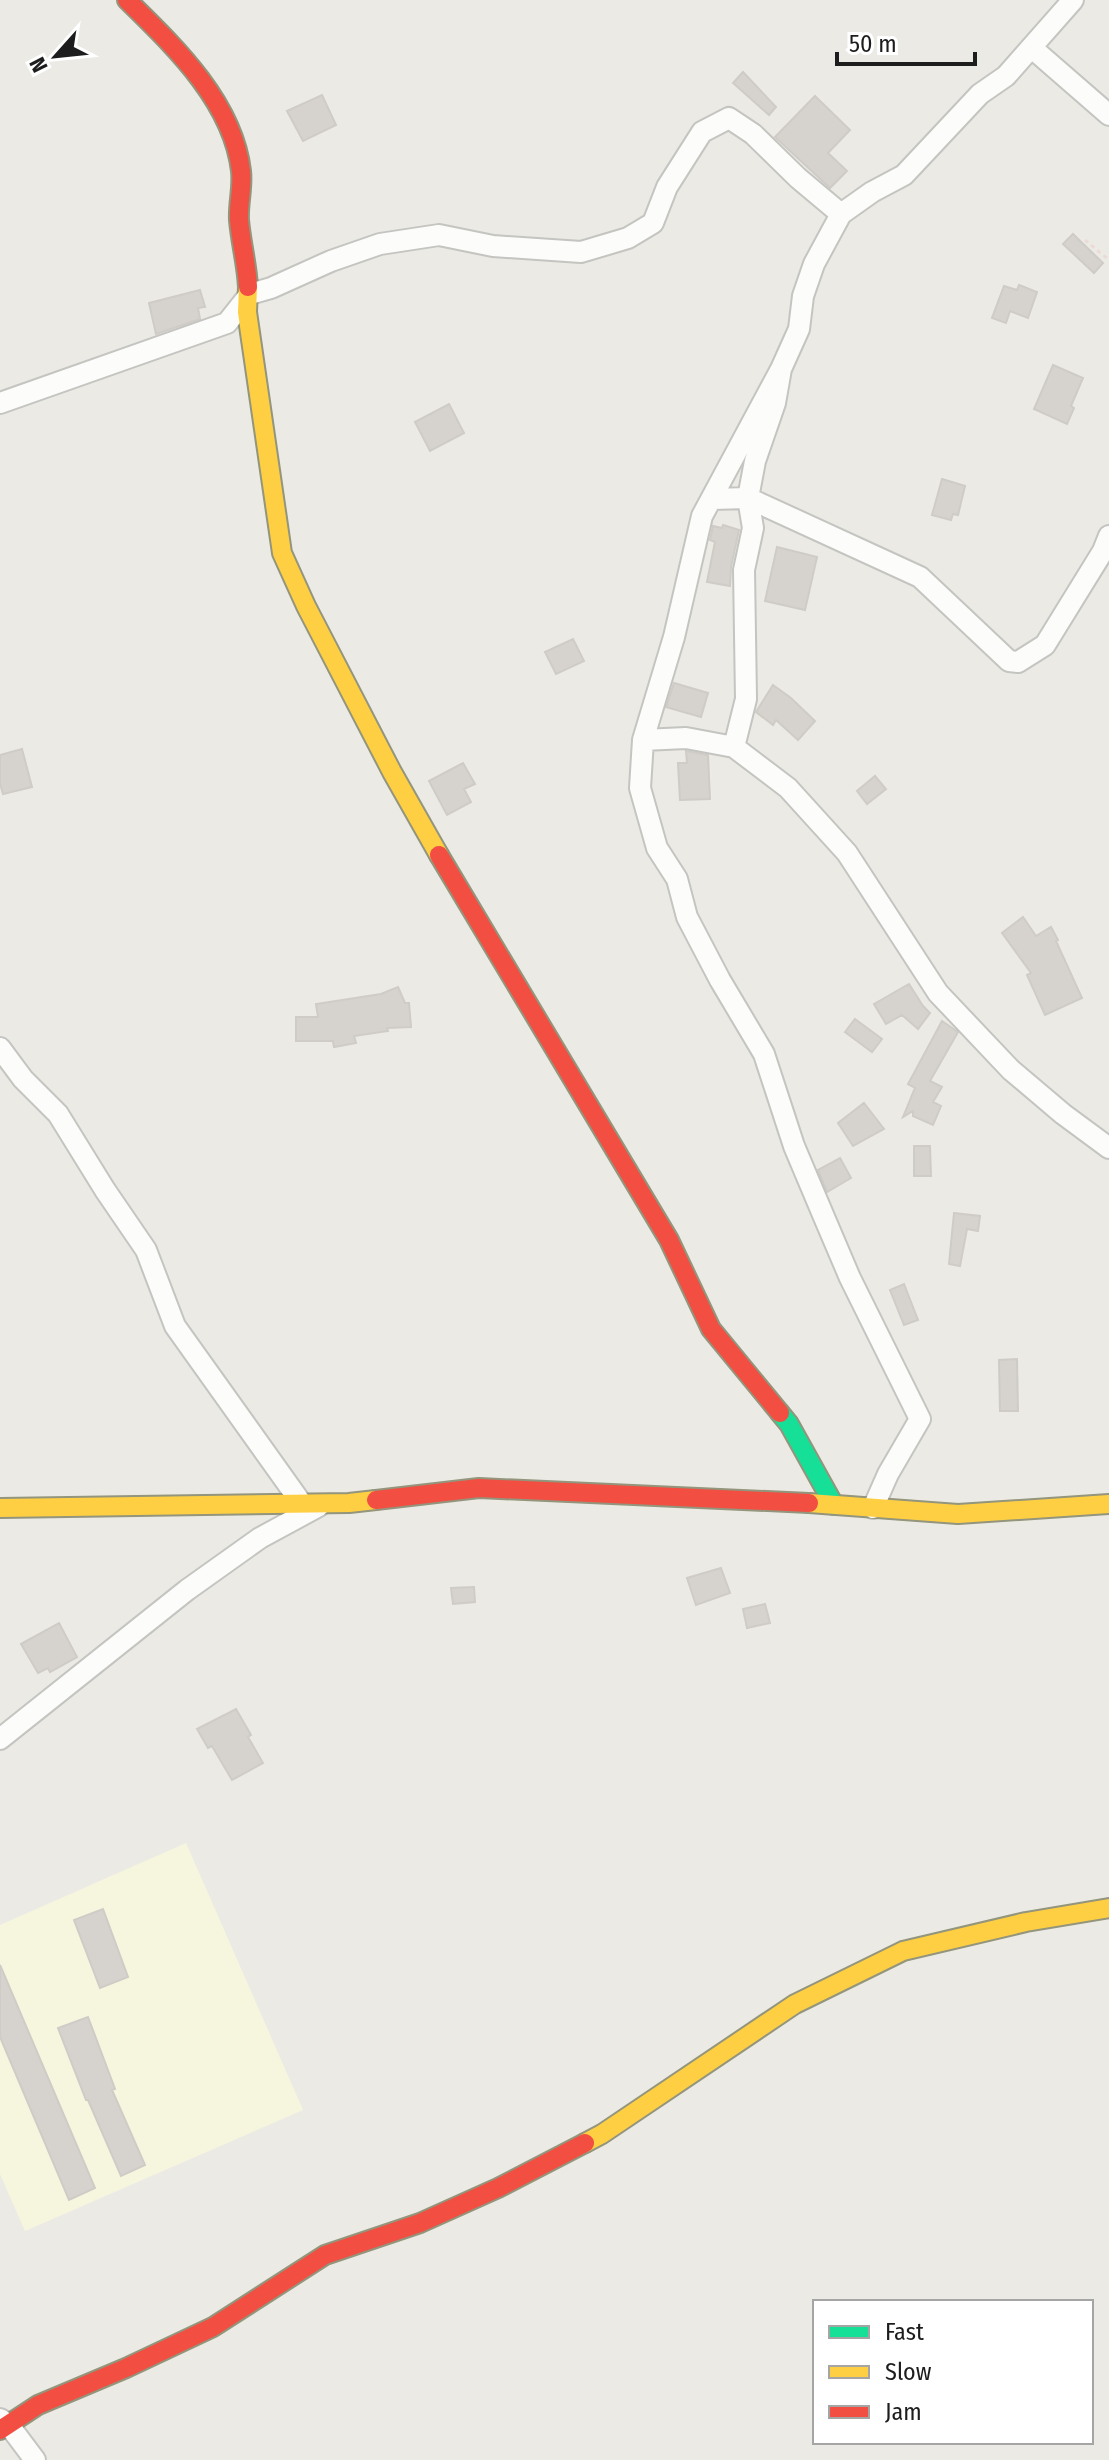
<svg xmlns="http://www.w3.org/2000/svg" width="1109" height="2460" viewBox="0 0 1109 2460" font-family="'Fira Sans Condensed',sans-serif">
  <rect width="100%" height="100%" fill="#eceae4"/>
  <path fill="#f6f6de" d="M186,1843L303,2110L25,2231L0,2174V1925Z"/>
  <path fill="#d6d3cf" stroke="#cfcbc6" stroke-width="2" d="M743,72L776,107L769,115L733,83Z
    M322,95L336,125L303,141L287,111Z
    M815,96L850,130L828,153L847,171L830,188L775,137Z
    M1073,234L1103,263L1094,273L1063,244Z
    M1019,285L1037,292L1028,318L1010,311L1006,323L992,318L1004,286L1017,290Z
    M200,290L205,307L198,308L200,319L156,334L149,303Z
    M1053,365L1083,378L1071,406L1074,408L1067,424L1034,409Z
    M449,404L464,433L430,451L415,422Z
    M942,479L965,486L958,515L953,514L951,520L932,515Z
    M723,525L739,530L731,567L730,586L707,582L715,542L710,540L713,526L722,528Z
    M777,547L817,557L805,610L765,601Z
    M573,639L584,661L556,674L545,652Z
    M674,683L708,693L701,717L666,707Z
    M773,685L791,698L815,721L798,740L776,720L773,725L756,712Z
    M22,749L32,787L3,794L0,783V755Z
    M686,751L708,755L710,799L680,800L678,763H687Z
    M463,763L475,784L464,789L471,802L447,815L429,781Z
    M875,776L886,789L867,804L857,791Z
    M1023,917L1036,936L1051,927L1058,940L1056,941L1082,998L1045,1015L1027,975L1031,973L1002,933Z
    M909,984L923,1006L930,1013L918,1029L902,1015L886,1024L874,1004Z
    M398,987L405,1003H409L411,1027L387,1028L388,1031L354,1036L356,1043L334,1047L333,1041H296V1017H318L316,1004L381,994Z
    M855,1019L882,1039L872,1052L845,1032Z
    M942,1021L958,1032L930,1081L942,1087L933,1102L941,1106L933,1125L913,1116V1111L903,1117L915,1088L908,1084Z
    M864,1103L884,1129L853,1146L838,1123Z
    M914,1146H930L931,1176H914Z
    M840,1158L851,1178L827,1192L818,1170Z
    M954,1213L980,1216L978,1231L967,1229L960,1266L949,1264Z
    M904,1284L918,1320L904,1325L890,1290Z
    M1017,1359L1018,1411H1000L999,1360Z
    M721,1568L730,1593L696,1605L687,1578Z
    M474,1587L475,1602L453,1604L451,1588Z
    M765,1604L770,1623L747,1628L743,1609Z
    M59,1623L77,1657L50,1672L48,1668L38,1673L21,1644Z
    M236,1709L251,1735L248,1737L263,1763L232,1780L212,1746L208,1748L197,1729Z
    M103,1909L128,1977L100,1988L74,1920Z
    M0,1965L95,2188L69,2200L0,2037Z
    M88,2017L115,2089L112,2090L145,2165L121,2176L88,2100H86L58,2028Z"/>
  <g fill="none" stroke-linecap="round" stroke-linejoin="round">
    <g stroke="#c4c4c1" stroke-width="24">
      <path id="street" d="M1032,48L1109,115
        M781,369L702,516L674,637L643,740L640,788L657,848L677,879L687,917L720,980L764,1054L794,1146L824,1217L850,1278L920,1419L888,1474L873,1508
        M0,403L227,323L250,294L271,288L331,261L380,244L439,235L493,246L581,252L628,238L653,223L667,187L702,132L729,118L753,134L798,178L841,214
        M712,499L748,498L920,577L1009,661L1018,662L1045,645L1103,551L1109,536
        M643,740L686,738L734,747L788,788L847,853L938,993L1011,1070L1063,1114L1109,1148
        M734,747L746,699L744,570L753,528L748,498L755,461L775,403L781,369L799,329L803,296L814,264L841,214L872,192L904,175L980,94L1006,76L1073,0
        M0,1048L23,1079L58,1114L105,1190L146,1250L175,1326L302,1504
        M0,1739L187,1590L260,1538L319,1506
        M0,2419L8,2424L35,2460"/>
    </g>
    <g stroke="#93957c" stroke-width="22">
      <path id="fast" d="M780,1413L789,1424L834,1505"/>
    </g>
    <g stroke="#93957c" stroke-width="22">
      <path id="slow" d="M248,287L247,312L282,553L306,606L392,772L439,855
        M809,1503L958,1514L1109,1504
        M0,1508L349,1503L376,1500
        M585,2143L602,2134L795,2004L903,1951L1026,1922L1109,1908"/>
    </g>
    <g stroke="#93957c" stroke-width="22">
      <path id="jam" d="M127,0C174,46 233,102 241,171C243,187 238,204 239,220C241,243 247,265 248,287
        M439,855L669,1240L711,1329L780,1413
        M376,1500L479,1488L809,1503
        M0,2430L38,2405L126,2368L213,2327L325,2255L420,2223L498,2188L585,2143"/>
    </g>
    <path stroke="#ebdad6" stroke-width="3" stroke-dasharray="4 4" stroke-linecap="butt" d="M1085,240L1109,260"/>
    <use href="#street" stroke="#fcfcfb" stroke-width="20"/>
    <use href="#fast" stroke="#16e098" stroke-width="18"/>
    <use href="#slow" stroke="#ffcf43" stroke-width="18"/>
    <use href="#jam" stroke="#f24e42" stroke-width="18"/>
  </g>
  <rect x="813" y="2300" width="280" height="144" fill="#ffffff" stroke="#a5a5a5" stroke-width="2"/>
  <rect x="829" y="2326" width="40" height="12" fill="#16e098" stroke="#a5a5a5" stroke-width="2"/>
  <text x="885" y="2340" font-size="24" fill="#1d1d1d">Fast</text>
  <rect x="829" y="2366" width="40" height="12" fill="#ffcf43" stroke="#a5a5a5" stroke-width="2"/>
  <text x="885" y="2380" font-size="24" fill="#1d1d1d">Slow</text>
  <rect x="829" y="2406" width="40" height="12" fill="#f24e42" stroke="#a5a5a5" stroke-width="2"/>
  <text x="885" y="2420" font-size="24" fill="#1d1d1d">Jam</text>
  <g transform="translate(56 56) rotate(243)" stroke="#ffffff" stroke-width="6" paint-order="stroke">
  <path d="M0-6L14 30L0 20L-14 30Z" fill="#1d1d1d"/>
  <text y="-12" font-size="22" font-weight="bold" text-anchor="middle" fill="#1d1d1d">N</text>
  </g>
  <path d="M837 52v12h138v-12" fill="none" stroke="#1d1d1d" stroke-width="4"/>
  <text x="849" y="52" font-size="24" fill="#1d1d1d" stroke="#ffffff" stroke-width="6" paint-order="stroke">50 m</text>
</svg>
